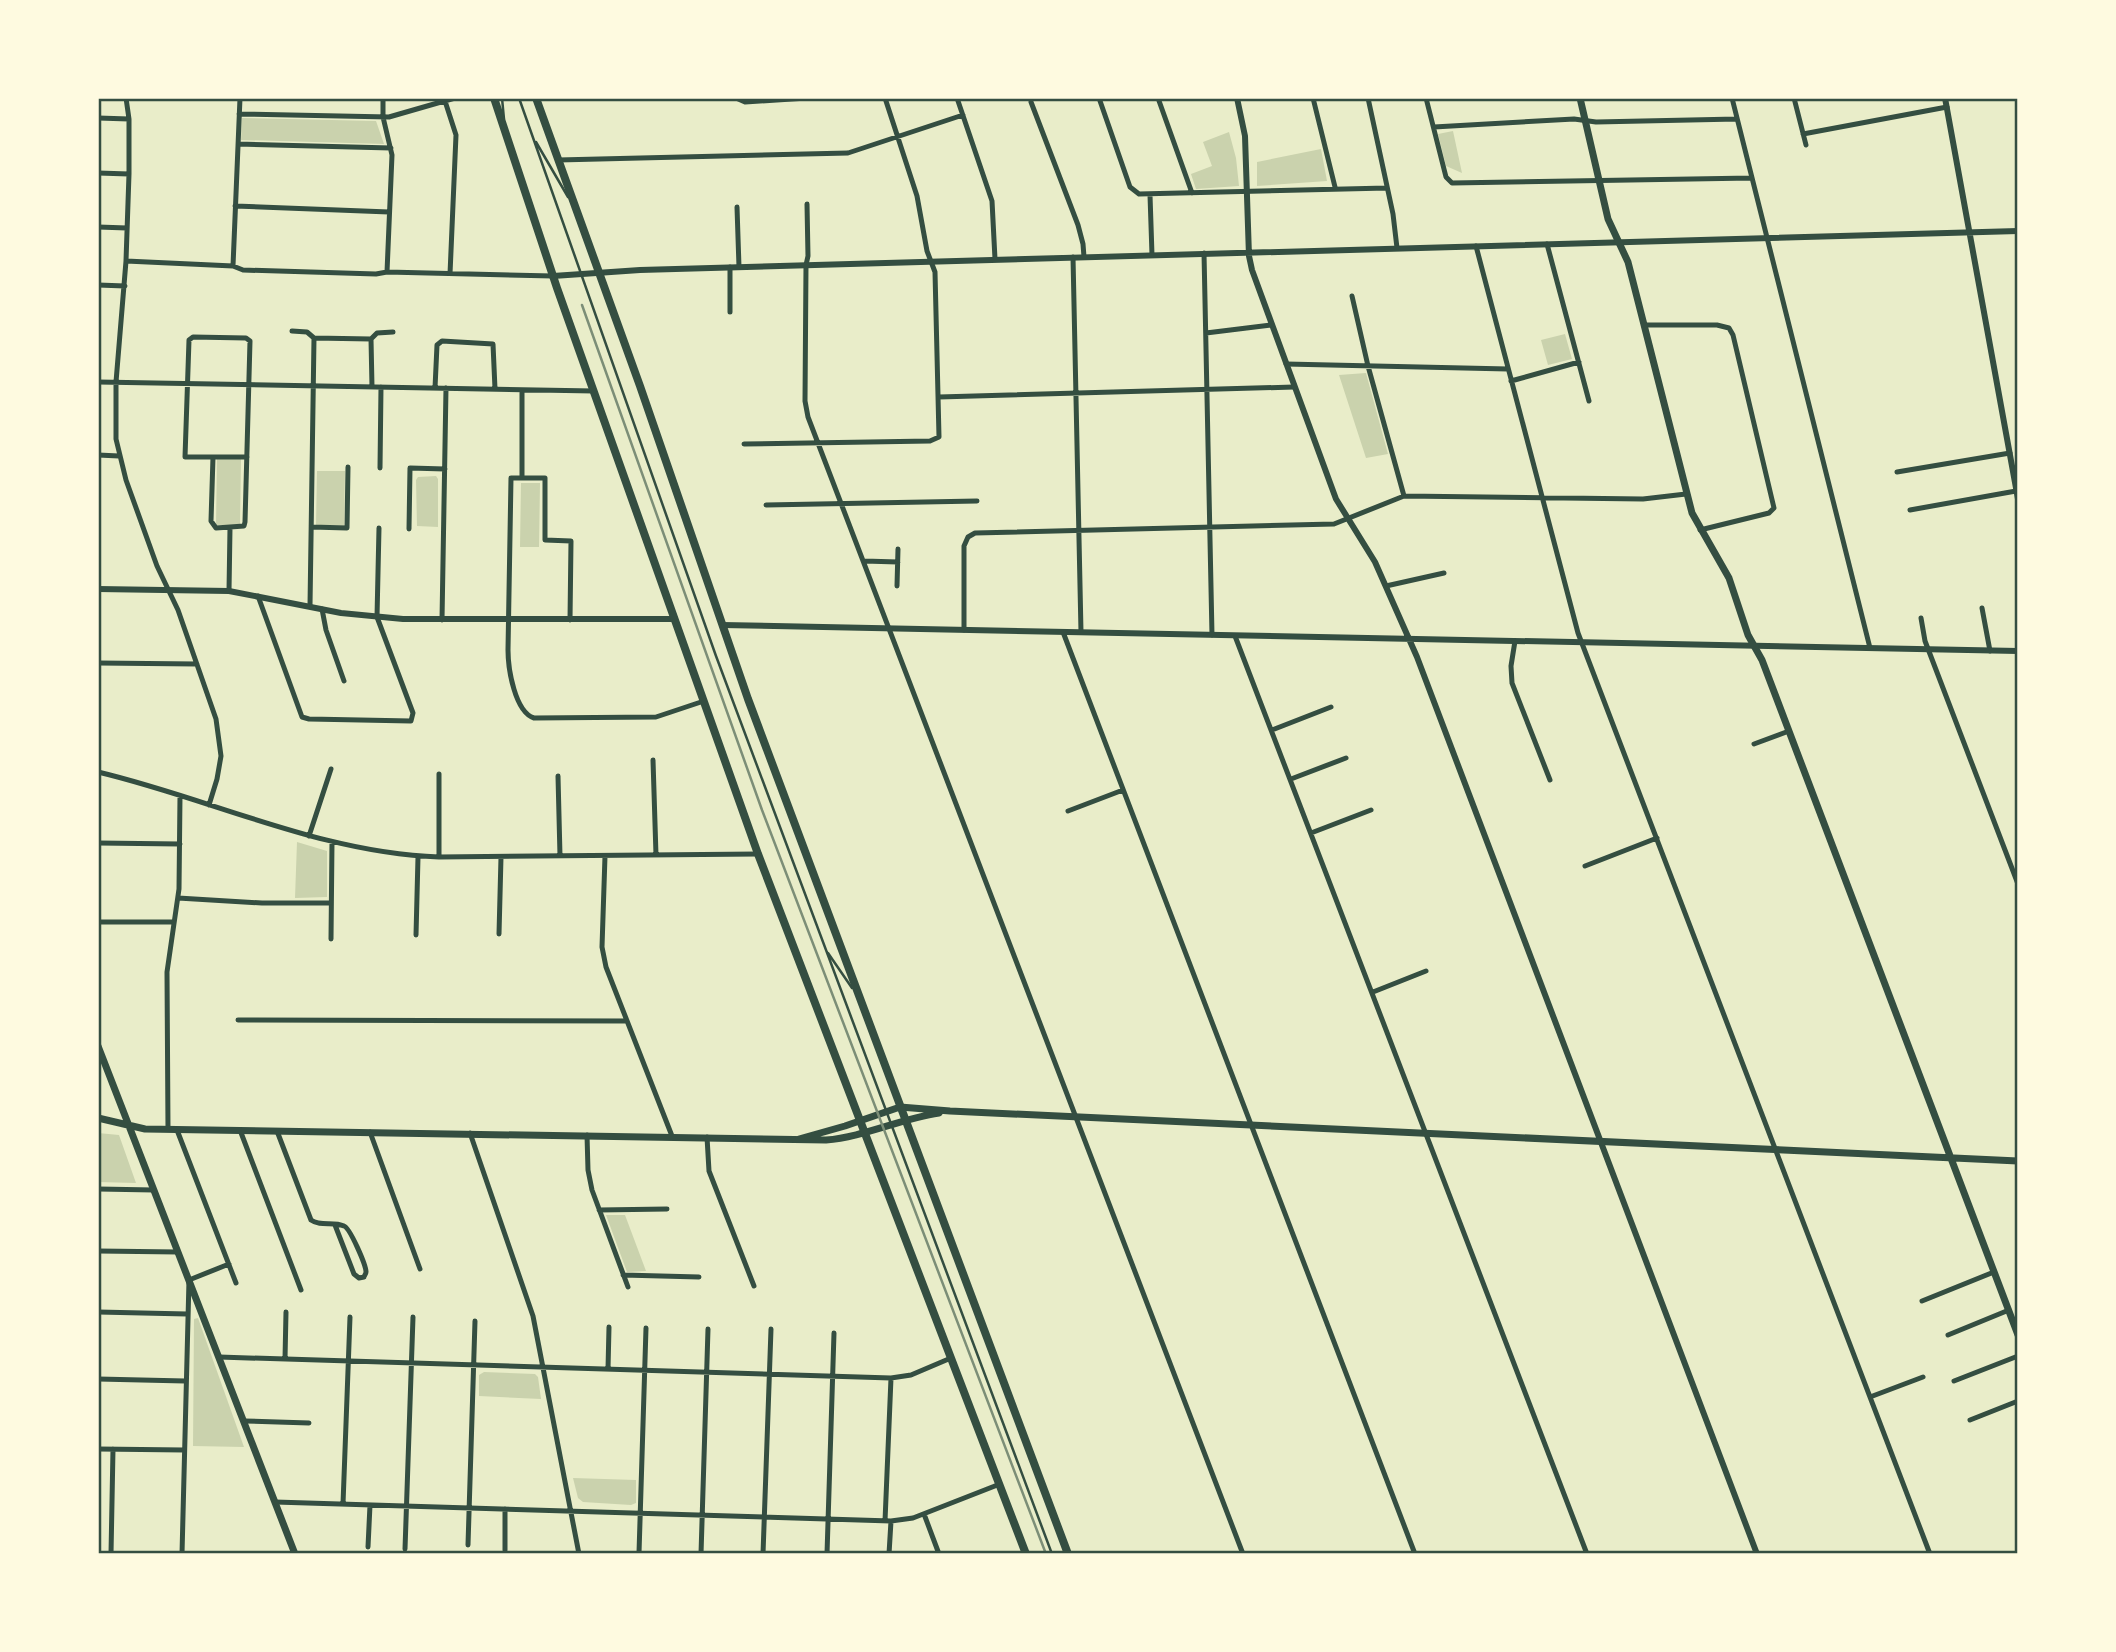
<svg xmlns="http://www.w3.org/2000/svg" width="2116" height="1652" viewBox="0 0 2116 1652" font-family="Raleway,sans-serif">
  <rect width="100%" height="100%" fill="#e9edc9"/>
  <path fill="#cad2ad" d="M242,118L376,121L384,144L241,140Z
    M1453,131L1462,173L1446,166L1438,134Z
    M1229,132L1236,158L1239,186L1196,189L1191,174L1212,166L1203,142Z
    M1321,149L1327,181L1257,186V162Z
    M1565,334L1572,359L1548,365L1541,340Z
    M1366,373L1388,454L1366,458L1339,375Z
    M217,458L241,459L240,525H216Z
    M317,471H345L344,526L316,525Z
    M436,476L438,479V527L417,526L416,480L418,477Z
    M521,483H540L539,547H520Z
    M297,842L327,851V897L295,898Z
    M98,1133L119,1135L136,1183L98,1182Z
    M606,1215H625L646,1271L627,1272Z
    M198,1318L244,1447L193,1446L194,1319Z
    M484,1372L535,1374L538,1377L541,1399L479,1396V1375Z
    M573,1478L636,1480V1503L631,1505L583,1502L578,1498Z"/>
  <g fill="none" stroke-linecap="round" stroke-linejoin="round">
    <path stroke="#344e41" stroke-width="2.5" d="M502,98L504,119
      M519,98L716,656L1052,1554
      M536,142L568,197
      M828,953L852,988"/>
    <path stroke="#344e41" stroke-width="5" d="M126,98L129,119V174L126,261L116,382V439L126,480L157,566L178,610L216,719L221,756L217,779L209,805
      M383,98V117L392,155L387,272
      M736,98L745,102L807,98
      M957,98L992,201L995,259
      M1099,98L1130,187L1139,194L1387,188
      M1158,98L1192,193
      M1313,98L1335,187
      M1368,98L1393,214L1397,248
      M1426,98L1446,177L1452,183L1752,178
      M1732,98L1870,648
      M1794,98L1806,145
      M445,101L456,135L450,274
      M1031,102L1078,225L1083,244L1084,257
      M239,114L389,117L455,98
      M98,118L129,119
      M1434,127L1574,119L1596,122L1737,119
      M1803,134L1947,107
      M238,144L391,148
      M558,160L848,153L963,115
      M98,173L129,174
      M1150,195L1152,255
      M807,204L808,256L806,265L805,401L808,417L1243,1554
      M235,206L389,212
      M737,207L739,267
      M98,227L127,228
      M1547,244L1589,401
      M1476,246L1578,633L1930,1554
      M1204,253L1212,635
      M1073,257L1081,632
      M126,261L233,266L243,270L376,274L387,272L553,276
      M233,266L240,98
      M98,285L125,286
      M1352,296L1368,366L1404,496
      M730,312V267
      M1644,325H1717L1729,328L1733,335L1774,508L1769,513L1700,530
      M292,331L307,332L314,338
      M1206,333L1271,325
      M314,338L371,339
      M371,339L372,387
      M371,339L377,333L393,332
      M1286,364L1508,369
      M1511,381L1579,362
      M98,382L594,391
      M435,388L437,345L442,341L493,344L495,389
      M522,390V478H511L508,650C508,669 515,712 534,718L656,717L704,701
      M939,397L1294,387
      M744,444L930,441L939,437L935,272L927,251L917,196L885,98
      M98,455L119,456
      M213,457L211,521L216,528L244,526L245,522L250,341L246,338L193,337L189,340L185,457H247
      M380,468L381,387
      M1897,472L2010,453
      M522,478H545V540L571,541L570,620
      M766,505L977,501
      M1910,510L2016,491
      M312,527L347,528L348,467
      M409,529L410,468L445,469
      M864,561L898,562
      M897,586L898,549
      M1386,586L1444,573
      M229,591L230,528
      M258,596L302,717L309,719L411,721L413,713L377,617L379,528
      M310,606L314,338
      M1982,608L1990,651
      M322,609L326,630L344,681
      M1921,618L1925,641L2018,884
      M442,620L446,388
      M964,630V546L968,537L975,533L1334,524L1404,496L1643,499L1686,494
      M1063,632L1415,1554
      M1235,636L1587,1554
      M1515,641L1511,666L1512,683L1550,780
      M98,663L197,664
      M1272,730L1331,707
      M1754,744L1789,731
      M653,760L656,855
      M98,772C212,799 320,853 439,857L758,854
      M439,774V857
      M558,776L560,856
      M1291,779L1346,758
      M1068,811L1123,790
      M1311,833L1371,810
      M309,836L331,769
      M98,843L180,844
      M605,856L602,947L606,967L672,1136
      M1585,866L1657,838
      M178,898L262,903H331
      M101,922H174
      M499,934L501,857
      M416,935L418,857
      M331,939L332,842
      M1373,992L1426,971
      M238,1020L627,1021
      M168,1129L167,972L179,889L180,796
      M177,1130L236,1283
      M240,1130L301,1290
      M277,1131L311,1220C321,1227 333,1221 344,1226C350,1228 366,1265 366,1272C366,1274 364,1276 364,1277L359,1278L354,1274L335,1225
      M370,1132L420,1269
      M470,1133L533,1316L579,1554
      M587,1135L588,1170L592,1190L628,1287
      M707,1137L709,1171L754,1286
      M98,1189L154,1190
      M599,1210L667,1209
      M98,1251L178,1252
      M623,1275L699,1277
      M1922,1301L1994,1272
      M98,1312L187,1314
      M1948,1335L2009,1310
      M219,1357L891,1378L911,1375L951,1358
      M285,1359L286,1312
      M608,1369L609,1327
      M98,1379L185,1381
      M1954,1381L2018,1356
      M1870,1397L1923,1377
      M1970,1420L2018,1401
      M244,1421L309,1423
      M98,1449L184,1450
      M275,1502L891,1521L913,1518L1000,1484
      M343,1504L350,1317
      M924,1514L939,1554
      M885,1521L891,1378
      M468,1545L475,1321
      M368,1547L370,1505
      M405,1549L413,1317
      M505,1550V1509
      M639,1553L646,1328
      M111,1554L113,1449
      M182,1554L189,1280L229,1264
      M701,1554L708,1329
      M763,1554L771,1329
      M827,1554L834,1333
      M889,1554L891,1521"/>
    <path stroke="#344e41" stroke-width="6" d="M1237,98L1245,136L1249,256L1252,270L1336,499L1375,562L1417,657L1757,1554
      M1945,98L2018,499
      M553,276L640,270L2018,231
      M98,589L229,591L341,613L403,619H675
      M722,625L2018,651"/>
    <path stroke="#344e41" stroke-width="7" d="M1580,98L1608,219L1628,262L1692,513L1729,578L1748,635L1762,660L2018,1335
      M98,1046L295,1554
      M98,1118L145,1129L826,1140C863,1137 900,1119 939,1113
      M799,1139L845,1126L900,1107L950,1111L2018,1161"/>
    <path stroke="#344e41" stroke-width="8" d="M494,98L557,288L758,854L1026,1554
      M536,98L640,386L748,699L1068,1554"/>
    <path stroke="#7c8e77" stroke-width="2.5" d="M582,305L762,810L1046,1554"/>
  </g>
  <rect width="2116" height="1652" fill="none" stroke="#fefae0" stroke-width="200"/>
  <rect x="100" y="100" width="1916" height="1452" fill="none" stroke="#344e41" stroke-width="2.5"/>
</svg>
